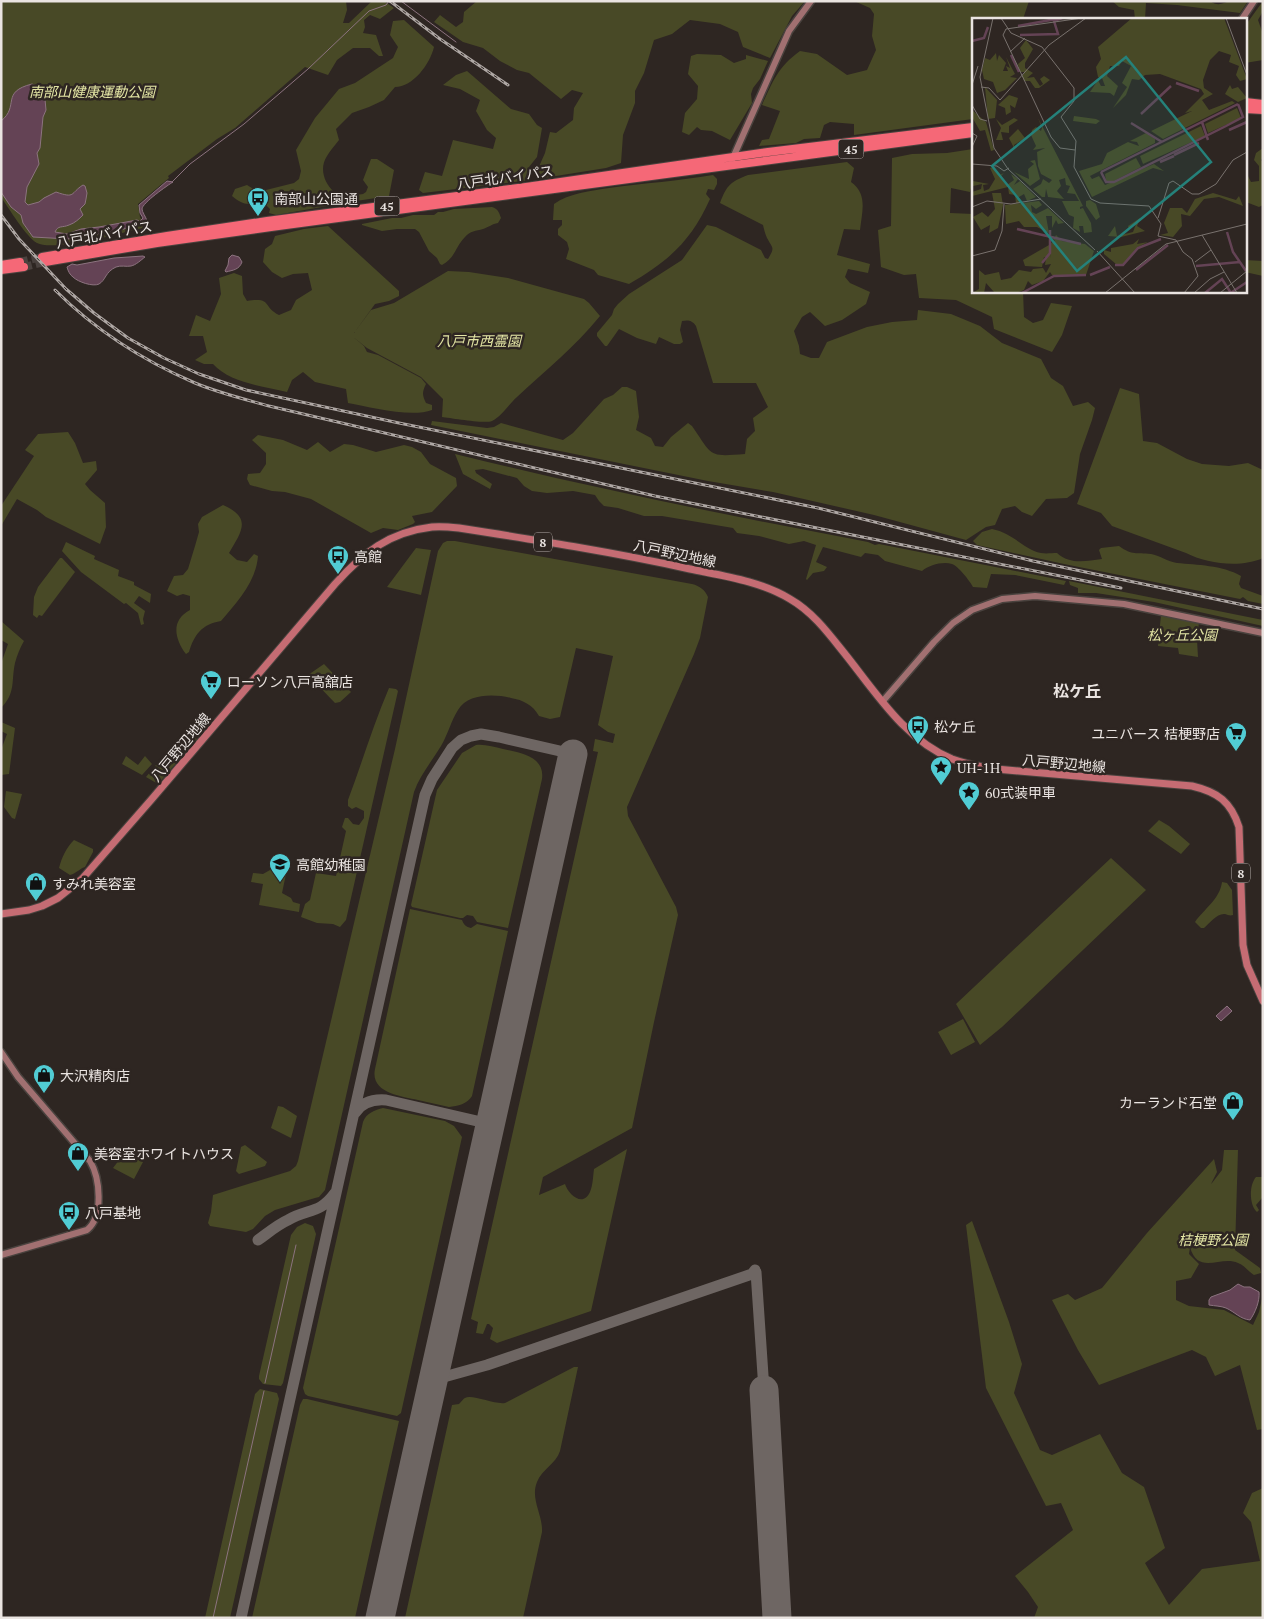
<svg xmlns="http://www.w3.org/2000/svg" width="1264" height="1619" viewBox="0 0 1264 1619" font-family="'PT Serif','Noto Sans JP',serif">
  <rect width="100%" height="100%" fill="#2e2622"/>
  <path fill="#484926" d="M1,1H346L347,10L343,23H349L372,1H384L394,8L380,19L370,15L364,20L365,27L363,33L376,35L383,56H379L370,48H353L337,60L328,75L305,67L235,128L217,139L168,176L169,178L138,204L140,217L146,227C126,232 54,252 37,243C27,238 8,207 1,197Z
    M477,1H805L792,16L770,58L743,47L738,32L720,24L690,20L672,34L654,40L644,73L635,91V103L623,135L621,163L606,168L537,179V171L545,153L550,132L556,133L573,120L574,108L583,93L572,90L561,99L529,73L517,70L500,61L483,48L463,42L434,22L440,15L456,27L463,22L464,12Z
    M854,1H1029L1023,19H973V119L854,135V124L830,122L824,125L820,138L804,139L796,143L759,146L762,140L769,139L780,111L762,105C773,81 778,67 800,51L817,54L847,75L867,70L876,50L872,36L874,14L870,8Z
    M1112,1H1210C1218,7 1223,3 1230,1C1236,0 1242,1 1248,1L1240,13L1177,5L1146,3L1145,19H1135L1134,10L1119,7Z
    M1263,1V11L1258,20L1263,34V60L1245,63V26Z
    M404,20L433,46L434,47C430,64 413,87 395,87L384,100L369,107L352,113L336,129L339,140C335,145 330,151 327,156C319,168 324,183 334,192L333,205L276,215L269,213L270,209L265,204C249,200 249,210 232,196L235,189L247,185L255,190L262,191L294,183L299,179L301,171L296,150L315,118L339,89L355,83L393,58L398,47L390,35L393,21Z
    M697,54L721,55L734,63L746,59V55L768,61L760,79L753,88L751,94L752,103L730,140L712,131L701,130L697,127L689,135L682,132L685,113L697,99L698,86L688,74L691,56Z
    M467,71L511,109L529,114L537,125L542,128L537,157L529,167L530,180L423,193L419,190L425,172L442,176L453,140L493,149L496,138L487,130L476,111L480,100L460,89L443,85L456,75Z
    M1263,148V158L1261,160L1263,162V205L1259,207L1246,202L1248,189L1245,188V165L1248,167V176L1251,182L1259,181V166L1254,160L1256,153Z
    M973,149V180L970,192L951,188L950,213L973,214V291H1023L1024,317L1033,323L1043,320L1051,303L1072,306L1062,335L1052,352L994,329L992,317L956,300L919,298L916,274L904,275L881,267L878,230L891,226L892,158L912,154L947,153Z
    M371,159H377L394,170L389,196L343,203V197L363,194L366,192L368,187L363,180Z
    M847,162L854,168L851,182C868,194 862,212 860,230L844,229L837,255L870,264L868,273L848,269L845,277L850,283L870,292L866,304L842,320L825,326L810,312L802,317L794,331L799,346L800,354L811,358H819L827,342L867,327L892,322L917,320L918,310L951,314L980,326L1002,343L1041,359L1051,378L1063,386L1073,406L1088,402L1095,408L1092,420L1080,454L1074,493L1067,498L1046,499L1032,516L1022,512L1015,506L1002,509L995,525L986,527L966,540L874,515L773,492L708,481L431,425L432,421L487,428L494,427L501,423L563,440L573,433L604,399L613,395L622,387H627L636,391L639,417L636,430L651,438L655,446L663,447L671,437L688,423L692,426C713,456 707,457 745,454L747,439L755,431L753,418L768,407L756,383H713L696,326C692,320 688,320 682,321L680,330L683,342L680,344H674L659,337L656,344L637,338L619,329L607,346H605L597,336V333L612,315L614,309L618,304L629,294L682,260L707,225L716,227L761,250L765,258L768,259C775,247 773,249 767,238C765,234 764,229 763,225L720,203C727,185 730,182 748,175Z
    M713,175L717,179V184L714,190L708,189L706,194L710,199C691,241 669,261 629,284L598,275L594,270L566,259L569,249L567,242L558,235V229L562,225V220H553L554,204C569,193 591,191 609,188C644,183 679,181 713,175Z
    M492,207C498,209 499,212 501,218L498,223C492,224 489,227 483,229C476,231 470,231 465,237C455,247 456,257 442,265L440,264L437,258L429,251L419,232L415,229H397L382,231L362,225V224L392,218H401L413,215H434L438,212H443L454,209Z
    M328,226L399,291V296L389,301L375,304L354,333L371,310L394,303L448,271L469,272L508,278L584,299L589,303L600,316C574,348 547,369 517,397C509,404 501,417 492,421C484,424 451,418 442,417L443,399L421,377L367,348L352,336L364,346L367,352L378,355L421,378L426,384C422,392 422,395 426,403L432,405V410C411,418 370,407 348,403L346,389L315,382L303,372L292,380L287,392C263,386 230,383 213,364H204L195,360L207,352L203,336H189L196,315L210,321L221,294L219,278L234,273L242,276L243,294L247,301C273,297 262,307 279,315L291,310L296,300L312,290L308,273L293,274L282,278L272,272L263,262L265,249L272,244L275,236L304,229Z
    M1245,260L1263,261V276L1245,272Z
    M1120,388L1139,394L1143,441L1157,443L1187,459L1202,464L1229,466L1248,463L1263,470V558C1241,568 1207,564 1186,553L1112,526L1101,513L1077,504Z
    M68,432L75,443L83,463L96,461L97,470L85,484L90,490L105,503L106,527L100,544L46,517L37,510L17,499L1,526V506L34,456L25,450L38,434Z
    M258,435L283,440L307,450L318,442L330,452L344,444L353,445L376,452L404,445L412,447L421,452L430,464L456,478L457,486L432,512L412,516L415,522L413,524L398,530L383,528L371,533L311,499L285,492L272,491L250,485L247,479L248,474L260,473L266,464V453L252,440Z
    M455,454C592,488 730,516 868,542L875,545L879,544L1066,581L1064,585L1015,575L991,574L987,588L973,587C970,581 958,566 952,564C943,561 929,565 922,571L885,561L878,555L865,553L861,557L823,547L816,562L827,567L824,571L813,573L807,580L806,579L816,545L804,541L789,544L759,536L737,533L733,528L662,516H644L618,508L604,506L599,501L595,495L573,491L547,493L532,491L524,486L517,478L483,469L475,470L476,473L492,484L490,489L463,474Z
    M223,505C253,518 241,532 229,553L237,560L247,562L254,554L258,556C256,582 237,602 221,621C202,624 194,635 189,652L186,654C174,638 171,620 190,610V596L183,594L177,596L167,591L174,576L183,575L188,569L195,546L199,532L198,524L202,517Z
    M992,529C1013,533 1023,549 1041,553C1046,554 1052,553 1057,553C1070,565 1086,561 1102,559L1099,550L1101,548L1119,546C1133,556 1136,552 1151,554C1159,555 1168,562 1177,563C1197,565 1222,565 1241,576L1239,584L1241,588L1263,596V604L1248,601L1243,597L1240,599L1064,564L977,545L973,541L982,532Z
    M447,541H455L692,584C700,586 705,590 708,597L700,638L694,654L627,807L628,816L676,907L678,915L654,1022L632,1128L543,1177L539,1195L565,1184C568,1194 583,1208 590,1192C593,1185 593,1176 594,1169L627,1149L591,1311L497,1343L490,1339L493,1328L489,1324H487L483,1334L476,1333L478,1322L471,1319L598,752L593,751L595,739L613,743L615,734L608,732L598,725L613,656L576,648L560,717L550,719L539,716C533,705 523,700 511,698C495,694 468,693 458,710C451,721 448,734 441,746C432,761 420,775 414,792L325,1190L319,1197L315,1198L275,1210L265,1216L253,1229L246,1232L210,1226L208,1223L211,1212L213,1195L290,1171L296,1166L298,1161L395,749L438,551L443,543Z
    M66,542L95,556L94,559L119,570L118,576L134,582V585L151,594L150,603L139,596L134,603L145,611L143,619L144,624L141,625L138,613L126,603L124,604L120,601L81,572L62,551Z
    M416,548L431,550L421,595L387,587Z
    M60,558H62L75,572L42,616L39,615L37,618L33,615L34,597L38,587Z
    M1069,581L1263,620V626L1154,602L1096,593H1078V588L1070,585Z
    M1161,615L1199,622L1197,640L1198,657L1179,654L1178,648L1158,646Z
    M1,621L24,641C20,648 17,655 15,663C11,681 16,693 1,708L2,661L8,644L1,640Z
    M324,664L351,692L340,702L335,703L308,675Z
    M389,688L396,689L398,691L346,920L340,927L333,924L317,923L301,917L305,904L310,900L316,873L336,876L346,831L342,827L345,818H348L353,824L359,825L364,818V811L356,807L352,809L348,806V800C362,763 373,725 389,688Z
    M1,722L15,728L9,774L1,775V750L7,734L1,731Z
    M185,730L197,739L158,784L146,777Z
    M476,745C485,744 494,747 503,749C520,753 545,756 542,779L508,928L477,922L473,916L467,915L463,918H460L412,907L411,905L437,790L462,753Z
    M126,756L138,765L145,756L152,764L142,775L122,764Z
    M6,791L22,794L15,819L12,818L4,807Z
    M1159,820L1169,826L1190,844L1181,854L1148,831Z
    M74,840L93,849V852L85,867C79,869 77,873 70,875L59,868C62,857 66,848 74,840Z
    M1111,858L1146,890L1002,1027L980,1045L956,1004Z
    M270,870L286,874L282,893L291,898L293,902L300,904L299,912L259,905L263,884L251,882L253,873L263,874Z
    M1222,882L1227,883L1232,890L1233,915C1230,916 1228,915 1225,914C1217,913 1210,923 1204,928H1201L1195,922C1204,909 1220,899 1222,882Z
    M410,909L462,920C464,925 466,927 471,928L477,924L508,931L472,1096C467,1104 458,1106 449,1107C439,1105 428,1102 418,1100C401,1096 370,1093 375,1069Z
    M963,1019L975,1042L951,1055L938,1032Z
    M278,1106L283,1107L297,1116L291,1138L271,1128Z
    M383,1108L445,1121L454,1126L462,1137L401,1413L397,1416L308,1396L305,1394L303,1388L363,1122C366,1113 375,1110 383,1108Z
    M245,1145L267,1162L265,1166L239,1174L236,1171L241,1147Z
    M1224,1150H1238L1235,1250L1260,1268L1261,1273L1254,1275C1249,1272 1244,1265 1238,1263C1221,1255 1198,1276 1190,1247L1189,1254L1199,1264L1191,1278L1176,1281V1300L1189,1306L1224,1310L1253,1325L1259,1312L1263,1294V1429L1257,1430L1240,1365L1215,1376L1206,1357L1192,1350L1099,1385L1078,1350L1052,1300L1068,1294L1075,1300L1102,1288L1147,1233L1214,1159L1217,1172L1211,1184L1212,1183L1222,1170Z
    M126,1151L143,1162L134,1179L113,1168Z
    M1256,1177H1263V1197L1256,1205L1259,1210L1257,1212C1249,1205 1249,1185 1256,1177Z
    M972,1221L1009,1322L1022,1364L1014,1393L1040,1450L1052,1455L1100,1434L1122,1473L1144,1487L1165,1548L1145,1563L1169,1605L1202,1569L1260,1561L1251,1522L1243,1513L1252,1493L1263,1488V1618H1034L1038,1607L1028,1592L1015,1576L1073,1530L1061,1503L1046,1506L986,1388L966,1225Z
    M305,1223L313,1226L316,1234L283,1383L281,1386L263,1384L259,1379V1376L291,1235L297,1227Z
    M574,1367H578L560,1451C556,1464 542,1469 537,1482C530,1499 543,1515 542,1532L523,1618H405L452,1405L459,1404C460,1403 464,1398 465,1398C472,1394 495,1405 505,1403Z
    M260,1389L277,1393L279,1399L230,1618H205L255,1394Z
    M303,1399H307L399,1421L355,1618H252L300,1405Z"/>
  <path fill="#644355" stroke="#8c737f" d="M32,84L44,89L46,110L43,117L40,148L37,153L39,164L27,187L25,202L28,205L39,202L44,198L56,192C76,199 70,193 83,185L85,186L87,193L86,199L85,204L80,209L83,215C79,219 75,223 69,225C62,228 58,225 55,232L67,234L81,229L99,227L137,220L139,221L138,224L121,230L68,239L33,237L23,223L21,215L11,207L1,192V121C20,106 0,92 32,84Z
    M167,181L173,182C168,185 142,203 142,209C142,212 146,217 147,221L142,223L140,221L143,218L140,213L139,205Z
    M232,255L239,257L242,262C239,270 233,270 226,272L225,271L228,265L229,258Z
    M143,256L145,257C141,260 136,265 131,266C126,267 121,265 116,267C105,272 106,280 99,284C93,287 78,282 73,277C70,275 68,271 67,267L72,264L77,265L114,258Z
    M1227,1006L1232,1011L1221,1021L1216,1016Z
    M1238,1284L1244,1287H1250L1259,1292C1260,1301 1255,1313 1250,1320C1240,1319 1235,1312 1226,1308C1221,1306 1215,1306 1209,1305V1300L1211,1297L1230,1290Z"/>
  <g fill="none" stroke-linecap="round" stroke-linejoin="round">
    <path stroke="#8c737f" stroke-width="1" d="M401,1L456,42
      M172,182L190,164L244,124L308,69L369,11L386,5L389,1
      M265,1383L296,1245
      M213,1618L264,1391"/>
    <path stroke="#6e6663" stroke-width="11" d="M355,1113C362,1102 373,1099 386,1100L490,1124
      M258,1240C268,1233 277,1225 288,1220C308,1208 319,1215 335,1193
      M756,1272L764,1390
      M433,1380L487,1365L752,1274L755,1270
      M241,1618L425,795L432,779L452,748L461,740L471,736L481,734L499,737L573,754"/>
    <path stroke="#6e6663" stroke-width="29" d="M764,1390L777,1618
      M380,1618L573,754"/>
    <path stroke="#4a423f" stroke-width="8" stroke-dasharray="8 4" stroke-linecap="butt" d="M20,262L42,257
      M24,267L45,262"/>
    <g stroke="#49423e" stroke-width="9">
      <path id="secondary" d="M1242,19L1254,1
        M732,160L789,31L811,1
        M883,701L934,642L953,623L972,610L1002,599L1035,596L1124,604L1263,633
        M1,1052L18,1077L90,1161C100,1178 104,1216 87,1230L1,1255"/>
    </g>
    <g stroke="#49423e" stroke-width="9">
      <path id="primary" d="M1,914L29,910L42,906L58,898L82,879L151,800L335,584C363,553 389,532 432,527C441,526 450,527 459,528C536,540 613,552 690,569C724,576 760,581 790,599C811,611 826,630 841,649C873,688 903,739 952,759C966,764 981,767 996,769L1192,786C1218,792 1231,802 1239,827L1243,945L1247,965L1263,1001"/>
    </g>
    <g stroke="#49423e" stroke-width="10">
      <path id="highway" d="M1245,102L1263,104
        M1245,109L1263,110
        M42,257L167,236L267,221L526,187L768,152L973,127
        M45,262L157,243L271,227L973,133
        M1,265L20,262
        M1,270L24,267"/>
    </g>
    <use href="#secondary" stroke="#a17071" stroke-width="6"/>
    <use href="#primary" stroke="#c56c73" stroke-width="7"/>
    <use href="#highway" stroke="#f56877" stroke-width="8"/>
    <g stroke="#aea7a4" stroke-width="3">
      <path id="rail" d="M390,1L440,39L508,85
        M1,215L19,239L66,289L94,313L128,338L164,358L199,374L246,390L399,423L818,508L1033,561L1263,609
        M55,290C95,330 144,361 195,383C219,393 244,399 269,406L655,496L1121,588"/>
    </g>
    <use href="#rail" stroke="#2e2622" stroke-width="1" stroke-dasharray="4" stroke-linecap="butt"/>
  </g>
  <defs>
    <g id="bus-pin" transform="scale(1.125)"><path d="M0 17L-7.5 6A9.5 9.5 0 1 1 7.5 6Z" fill="#51ccd4" stroke="#2e2622"/><path d="M-5-6H5V4H4V6H2V4H-2V6H-4V4H-5ZM-3.5-4V0h7V-4ZM-3.5 1.2v1.5H-2V1.2ZM2 1.2v1.5H3.5V1.2Z" fill="#111"/></g>
    <g id="supermarket-pin" transform="scale(1.125)"><path d="M0 17L-7.5 6A9.5 9.5 0 1 1 7.5 6Z" fill="#51ccd4" stroke="#2e2622"/><path d="M-6-5.5h2.5l.6 2H6L4.5 2H-2.5L-4.4-4H-6ZM-1.5 3.2a1.3 1.3 0 1 0 .1 0ZM3 3.2a1.3 1.3 0 1 0 .1 0Z" fill="#111"/></g>
    <g id="sight-pin" transform="scale(1.125)"><path d="M0 17L-7.5 6A9.5 9.5 0 1 1 7.5 6Z" fill="#51ccd4" stroke="#2e2622"/><path d="M0-6L1.8-2.2L6-1.7L2.9 1.2L3.7 5.4L0 3.3L-3.7 5.4L-2.9 1.2L-6-1.7L-1.8-2.2Z" fill="#111"/></g>
    <g id="school-pin" transform="scale(1.125)"><path d="M0 17L-7.5 6A9.5 9.5 0 1 1 7.5 6Z" fill="#51ccd4" stroke="#2e2622"/><path d="M0-5L7-2L0 1L-7-2ZM-4 1L0 2.5L4 1V4Q0 6-4 4Z" fill="#111"/></g>
    <g id="shop-pin" transform="scale(1.125)"><path d="M0 17L-7.5 6A9.5 9.5 0 1 1 7.5 6Z" fill="#51ccd4" stroke="#2e2622"/><path d="M-5-2.5h2.3a2.7 3.5 0 0 1 5.4 0H5L5.5 6h-11ZM-1.5-2.5h3a1.5 2.3 0 0 0-3 0Z" fill="#111"/></g>
  </defs>
  <g fill-rule="evenodd">
    <use href="#bus-pin" x="258" y="198"/>
    <use href="#bus-pin" x="338" y="556"/>
    <use href="#supermarket-pin" x="211" y="681"/>
    <use href="#bus-pin" x="918" y="726"/>
    <use href="#supermarket-pin" x="1236" y="733"/>
    <use href="#sight-pin" x="941" y="767"/>
    <use href="#sight-pin" x="969" y="792"/>
    <use href="#school-pin" x="280" y="864"/>
    <use href="#shop-pin" x="36" y="883"/>
    <use href="#shop-pin" x="44" y="1075"/>
    <use href="#shop-pin" x="1233" y="1102"/>
    <use href="#shop-pin" x="78" y="1153"/>
    <use href="#bus-pin" x="69" y="1212"/>
  </g>
  <g text-anchor="middle" dominant-baseline="central" stroke-width="5" stroke-linejoin="round" paint-order="stroke">
    <g fill="#2e2622" stroke="#b2aba8" stroke-width="1">
      <rect x="838.5" y="139.5" width="25" height="19" rx="4"/>
      <rect x="374.5" y="196.5" width="25" height="19" rx="4"/>
      <rect x="534" y="532.5" width="18" height="19" rx="4"/>
      <rect x="1232" y="863.5" width="18" height="19" rx="4"/>
    </g>
    <g font-size="12" font-weight="bold" fill="#eae4e1">
      <text x="851" y="149">45</text>
      <text x="387" y="206">45</text>
      <text x="543" y="542">8</text>
      <text x="1241" y="873">8</text>
    </g>
    <g font-size="14" font-style="italic" fill="#e3e5a4" stroke="#2e2622">
      <text x="92" y="91">南部山健康運動公園</text>
      <text x="479" y="340">八戸市西霊園</text>
      <text x="1182" y="634">松ヶ丘公園</text>
      <text x="1213" y="1239">桔梗野公園</text>
    </g>
    <g font-size="14" fill="#eae4e1" stroke="#2e2622">
      <text transform="translate(505 177) rotate(-8)">八戸北バイパス</text>
      <text transform="translate(104 234) rotate(-10)">八戸北バイパス</text>
      <text transform="translate(675 553) rotate(12)">八戸野辺地線</text>
      <text transform="translate(180 747) rotate(-50)">八戸野辺地線</text>
      <text transform="translate(1064 763) rotate(5)">八戸野辺地線</text>
    </g>
    <g font-size="14" fill="#eae4e1" stroke="#2e2622" text-anchor="start">
      <text x="274" y="198">南部山公園通</text>
      <text x="354" y="556">高館</text>
      <text x="227" y="681">ローソン八戸高舘店</text>
      <text x="934" y="726">松ケ丘</text>
      <text x="1220" y="733" text-anchor="end">ユニバース 桔梗野店</text>
      <text x="957" y="767">UH-1H</text>
      <text x="985" y="792">60式装甲車</text>
      <text x="296" y="864">高館幼稚園</text>
      <text x="52" y="883">すみれ美容室</text>
      <text x="60" y="1075">大沢精肉店</text>
      <text x="1217" y="1102" text-anchor="end">カーランド石堂</text>
      <text x="94" y="1153">美容室ホワイトハウス</text>
      <text x="85" y="1212">八戸基地</text>
    </g>
    <g font-size="16" font-weight="bold" fill="#eae4e1" stroke="#2e2622">
      <text x="1077" y="691">松ケ丘</text>
    </g>
  </g>
  <g transform="translate(972 18)">
    <rect width="275" height="275" fill="#2e2622"/>
    <path d="M160,0H252L275,61L268,63L264,57L267,48L257,44L259,37L247,33L238,42L231,62L232,70L241,76L230,82L237,92L260,83L263,85L191,121L179,113L220,93L213,95L232,76L229,71L188,56L173,57L167,62L160,61L154,77L141,90L155,69L150,65L159,48L150,43L147,48H138L135,58L146,68L142,78L138,75L118,74L126,62L129,68H133L130,60L126,59L124,49L129,41L126,29ZM54,22L61,31L53,45V50L61,55L55,60L62,59L68,68L71,66L68,61L72,58L78,62L67,70H63L58,63H52L50,58L53,54H48L46,46L53,40L48,30ZM24,35L25,43L27,37L34,45L31,53H36L34,48L38,50L34,39L43,56L38,59L45,60L33,72L25,75L21,64L12,61L10,52L13,40L18,42ZM258,67L260,71L266,69L275,80L266,84L253,76ZM13,69L25,82L23,100L16,101ZM37,77L46,80L43,90L38,87L39,94L34,97L33,90L26,87ZM265,90L269,100L236,115L233,106ZM0,92L14,104L22,132L19,133L13,112L8,113L0,99ZM102,98L124,101L128,103L124,106L101,103ZM42,100L46,102L37,108V115L29,114L31,122H24L29,110L24,101L30,107ZM66,100L111,188L108,189V191L111,190L119,205L120,214L112,215L111,208H107L108,214L101,210L102,199L97,197L90,183H107L103,176L95,175L98,168L94,167L93,160L87,162L89,168L85,173L92,181L76,179L74,171L73,179H70L61,171L69,166L71,161L77,165L80,162L69,156L66,148L65,134L73,130L61,132L64,128L59,117L60,112L64,109L69,113L70,110ZM229,108L233,118L171,146L168,138ZM46,111L53,120L42,127L43,132L37,120ZM174,115L183,121V125L118,158L120,161L127,158L133,167L182,146L192,153L181,150L120,179L107,153L130,146L135,135L156,124L167,128L165,124L158,123ZM164,140L169,149L142,163H134L133,156ZM63,142L68,161L58,168L42,154L57,161L56,151L62,146L58,143ZM22,149L28,157L32,155L29,158L35,167L42,162L39,156L46,161L42,167L48,163L64,179L55,183L52,176L47,179L48,185H44L43,177L37,176L36,169L0,178V174L9,171L10,166L1,168V163L17,166L11,167L12,173L17,171L23,161L18,150ZM20,175H29L31,187L26,210L17,215L18,207L9,212L1,199L10,194L16,199L23,191ZM241,175L264,182L267,178L271,188L247,179L232,181L218,198L209,196L210,208L201,219L188,217L196,215L192,205L198,190H210L215,195L223,181ZM118,182L124,186L128,199L124,202L114,188V183ZM67,183L70,187L64,191L59,187L60,194L64,196L76,190L92,205L86,206L84,202L80,210V198H74L77,215L65,209H52L47,203L34,206L33,187ZM168,200L165,208L173,213L149,219L136,218L143,208L145,218L161,214L164,206L157,211L156,208ZM78,216V240L79,225L83,223L79,219L82,221L84,217L90,223L113,226L122,233L114,257H80L78,254L71,263L60,267L56,263L52,272L44,275L22,274L14,265L12,275H0L7,271V252L13,257L27,254L29,262L39,260L47,252L59,254L61,251L71,250L74,255L79,246L73,247L74,240L72,239L70,249L53,248L51,242L77,227ZM167,221L165,226L176,224L166,229L152,246H144L132,236V232L139,234V230L161,226Z" fill="#484926"/>
    <path fill="none" stroke="#644355" stroke-width="2.5" d="M46,8L84,1M48,17L86,16L82,3L90,0M0,23L12,20L16,9M39,37L47,54M204,65L227,73M169,96L199,68M230,104L236,122M159,105L190,124M257,112L275,104M202,137L227,125M188,144L202,138M129,154L134,164H142L254,108L271,99L266,86M129,154L266,86M45,211L109,226M255,214L261,234L274,253M70,245L78,235V212M143,247H151L166,230L189,221M224,248L268,244M164,252L196,227M118,257L138,249M260,274L275,264M50,275L82,258L114,257M233,275L250,261L259,275"/>
    <path fill="none" stroke="#79726e" stroke-width="1" d="M21,0L8,59L22,130L36,151L123,232M29,0L39,15L70,29L102,70V83L89,99L104,123L102,149L119,181L128,185L177,188L189,206L186,218L204,222L211,234L220,241L226,258L212,275M254,0L275,57M38,34L53,20M0,67L6,48M9,69L17,70L28,82L77,27L114,0M0,87L8,101L15,103M0,115L5,118L0,129M103,132L88,130L79,119L31,17L34,11L110,0M0,146L25,148L32,153L37,150M0,189L15,183L39,186L69,181M186,200L197,165L201,163L220,176H227L244,166L261,142L275,134M230,217L265,275M125,233L163,275M0,238L23,232L30,213L32,186M223,244L239,232M133,275L194,226L275,206M222,275L238,261L252,254M248,275L275,253"/>
    <path fill="#25817a" fill-opacity="0.15" stroke="#25817a" stroke-width="2.5" d="M154,39L239,144L105,253L20,148Z"/>
    <rect width="275" height="275" fill="none" stroke="#eae4e1" stroke-width="2.5"/>
  </g>
  <rect width="1264" height="1619" fill="none" stroke="#eae4e1" stroke-width="5"/>
</svg>
